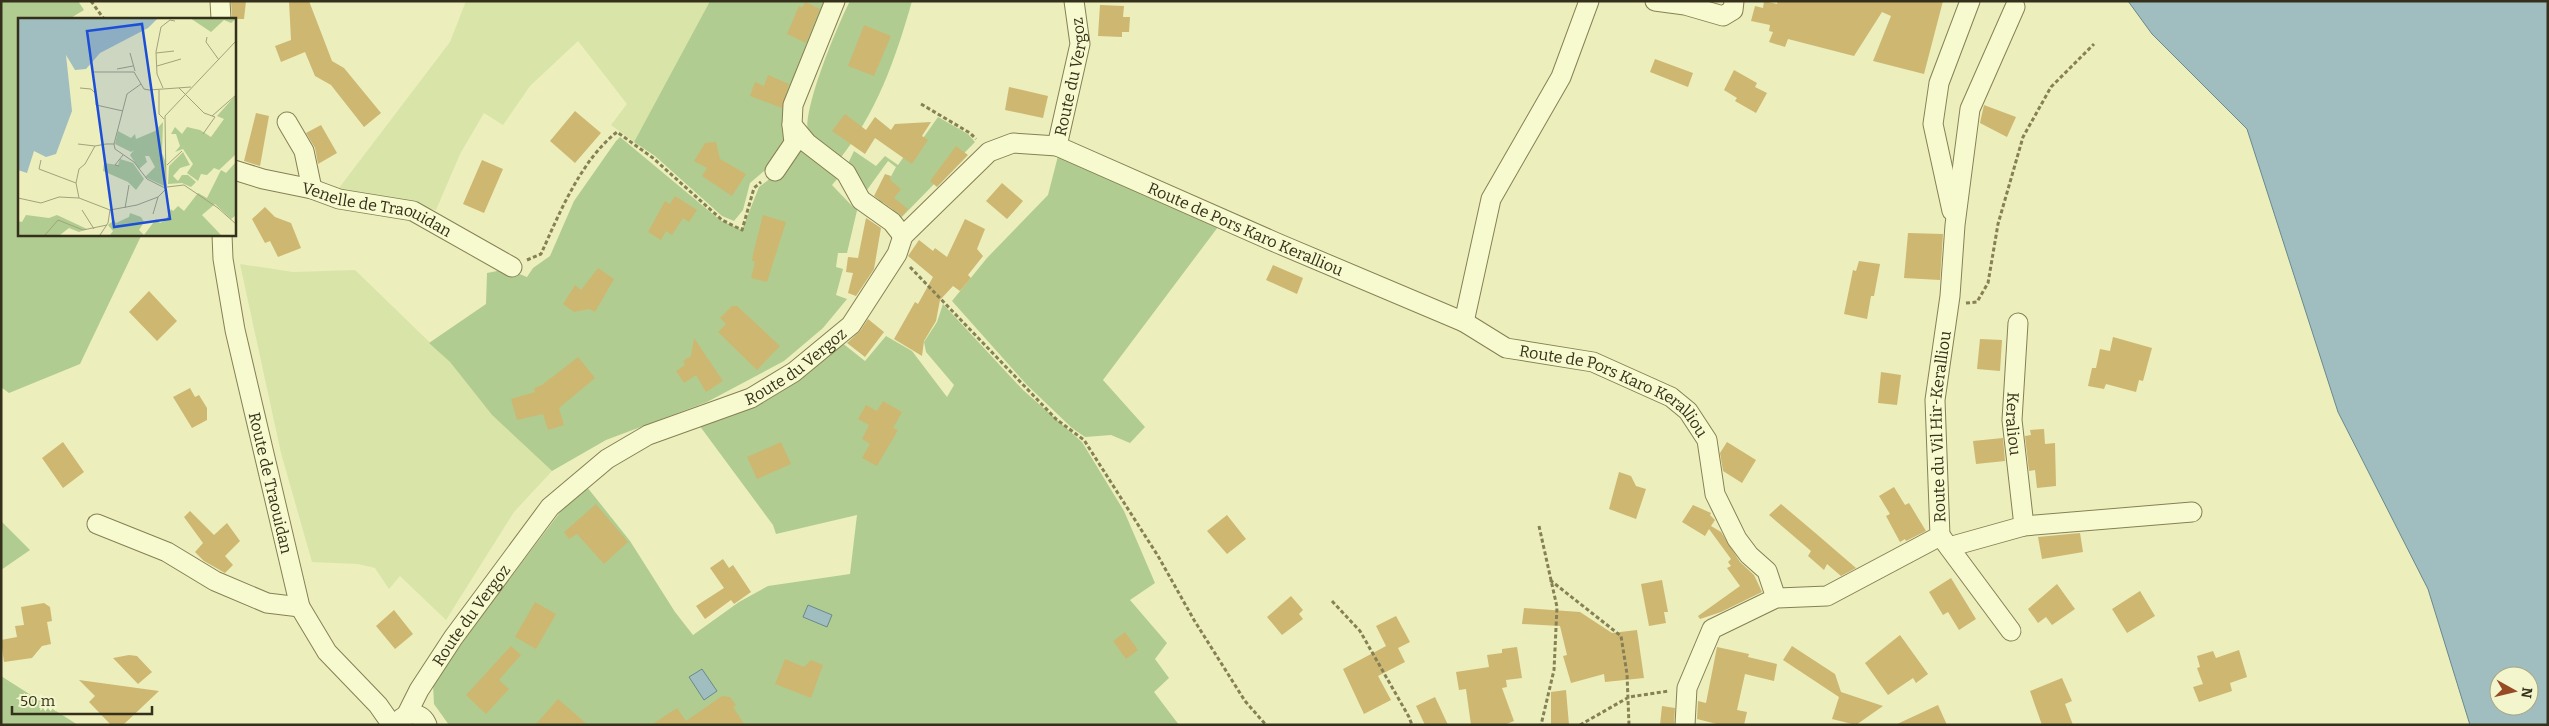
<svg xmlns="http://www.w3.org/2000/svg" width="2549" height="726" viewBox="0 0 2549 726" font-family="Bitter,serif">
  <rect width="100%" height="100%" fill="#eceebc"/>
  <path fill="#d9e4a9" d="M466,1H710L634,142L611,125L627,104L578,41L530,86L503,125L484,113L460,154L436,210L340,193L339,188L450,42Z
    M240,264L293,272L355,270L450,362L492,415L552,471L514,512L446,620L400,576L389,589L375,568L358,564L312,562L281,453Z"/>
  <path fill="#b1cc90" d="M1,1H78L84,10L69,19H19V234H142L80,364L9,393L1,387Z
    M710,1H829L777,160L750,183L743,210L734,221L722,216L655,156L634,142Z
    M850,1H912C896,58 876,115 838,161L808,133C802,110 838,24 850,1Z
    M938,117L968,134L975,142L897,222L888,215L897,204L888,197L878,208L875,204L891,184L888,182L896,167L888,161L867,190L845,170L854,151L876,166L885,156L898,165L912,145L916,148Z
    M620,137L720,220L742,230L759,187L780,171L802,144L838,178L832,185L853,207L859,202L847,253H838L836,267L843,269L836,295L847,299L823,328L784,361L707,402L606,440L552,471L492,415L450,362L429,343L486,304L487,273L507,269L527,277L533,268L550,256L574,201L616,141Z
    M1058,156L1221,223L1103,380L1145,427L1130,443L1111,435L1085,437L1072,428L1027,385L952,301L987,258L1048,195Z
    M943,304L1023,390L1082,442L1124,511L1155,583L1130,600L1167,643L1155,659L1169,678L1154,692L1179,725H449L434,704L433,685L476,623L583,482L630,541L675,612L693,635L739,602L768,586L850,574L857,515L776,534L773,525L699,425L841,342L865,361L886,336L912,351L947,397L954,385L926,352L924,342L937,322Z
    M1,521L30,550L1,570Z
    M1,676L78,725H1Z"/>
  <path fill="#a0bebf" stroke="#68898d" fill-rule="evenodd" d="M2128,1H2548V725H2470L2428,589L2338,412L2247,129L2152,34ZM2499,676H2529V706H2499Z
    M808,605L832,615L827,627L803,617Z
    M702,669L717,691L704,700L689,677Z"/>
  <path fill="#ceb771" d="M231,1H246L244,19H232Z
    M289,1H309L332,61L344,68L381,113L364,127L331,85L315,76L305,52L281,62L275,46L291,40Z
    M1764,1L1777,4L1778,1H1943L1924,74L1873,61L1891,16L1882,12L1854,56L1788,39L1785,47L1769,42L1773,32L1769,31L1770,25L1751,21L1755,6L1763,8Z
    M805,2L820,9L806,43L787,34L799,6L802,8Z
    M1100,5L1124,6L1123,17H1130L1129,32H1122V37L1098,36Z
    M864,25L891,36L874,76L848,66Z
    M1655,59L1693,73L1688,87L1650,72Z
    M1734,70L1757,83L1755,87L1767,93L1756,113L1735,101L1737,98L1724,90Z
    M768,75L789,84L782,108L750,96L755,82L764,86Z
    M1009,87L1048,96L1043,118L1005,110Z
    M1984,105L2016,117L2007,137L1980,123Z
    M575,111L601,133L575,163L550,141Z
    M256,113L269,116L260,166L244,161Z
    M845,114L866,130L875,117L891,130L895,124L931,122L922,136L928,140L912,164L875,138L865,154L832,131Z
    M321,125L337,153L318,164L315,148L306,133Z
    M716,142L720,159L746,174L732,196L702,176L707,168L694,161L705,143Z
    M956,146L968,155L937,187L930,181Z
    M482,160L503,169L484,213L463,204Z
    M885,174L891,176L890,180L901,189L894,198L908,209L902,216L874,196Z
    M1002,183L1023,201L1007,219L986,201Z
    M675,196L697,210L689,222L683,218L672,235L666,231L661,240L648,232L665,201L670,204Z
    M265,207L275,217L291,223L301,248L278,257L270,241L265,243L252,219Z
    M763,215L786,222L767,282L751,278L755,262L752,260L754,250Z
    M866,218L881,228L874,269L856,296L848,293L853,273L846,272L848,257L858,258Z
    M965,219L985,229L977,249L983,256L968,275L971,278L960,291L953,286L940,300L936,321L924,341L922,356L894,339L915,302L918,304L933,277L908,256L919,240L933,251L935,248L947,257Z
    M1908,233L1943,234L1940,280L1904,278Z
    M1859,261L1880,264L1874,296H1871L1867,319L1844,314L1853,270L1856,271Z
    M1273,265L1303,278L1297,294L1266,280Z
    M598,268L614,279L595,312L589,309L574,312L563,304L575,285L581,290Z
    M149,291L177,321L157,341L129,312Z
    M732,306H737L780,346L757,370L718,332L726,324L720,318Z
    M868,319L884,332L865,357L847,343L860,331Z
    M2113,337L2152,348L2143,381L2139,380L2136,392L2106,384L2104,389L2088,386L2092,368H2096L2100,349L2110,351Z
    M694,338L723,381L706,392L696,375L684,383L676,371L685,365L683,361L691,356Z
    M1980,339L2002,340L2000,371L1977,369Z
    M578,357L595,378L559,408L564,425L548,430L543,414L517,420L511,399L535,392L534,388L542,385Z
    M1881,372L1901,375L1897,405L1878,403Z
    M190,388L195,397L199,395L207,408V420L192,428L173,397Z
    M883,401L902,412L893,428L898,430L877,466L862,458L870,444L862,439L869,425L858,419L866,405L877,411Z
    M2044,429L2045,444L2055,443L2056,486L2037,488L2035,470L2029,471L2025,436L2031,435L2030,430Z
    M2003,438L2005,461L1976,464L1973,441Z
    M63,442L84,472L63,488L42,458Z
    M781,442L791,464L757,479L747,457Z
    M1727,442L1756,460L1742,483L1723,471L1720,453Z
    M1619,472L1631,476L1636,486L1646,489L1636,519L1609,509Z
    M1894,487L1905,505L1909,503L1926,531L1906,541L1905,539L1900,542L1886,516L1890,514L1879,496Z
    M596,504L628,542L604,564L577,534L569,539L564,532Z
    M1781,504L1813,531L1856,568L1841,576L1827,564L1824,570L1808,556L1811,551L1769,515Z
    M1693,505L1711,513L1710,515L1715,520L1711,526L1721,532L1740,562L1754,575L1762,592L1721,612L1700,619L1698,616L1740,586L1727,568L1731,566L1728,562L1731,559L1709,529L1705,536L1682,522Z
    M190,511L214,535L227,523L240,541L225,556L233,565L225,573L204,561L195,552L203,543L184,517Z
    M1227,515L1246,539L1227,554L1207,531Z
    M2080,533L2083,552L2042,559L2038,537Z
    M723,559L729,568L733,565L751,592L734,604L731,600L705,619L696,606L724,588L710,568Z
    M1951,578L1976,619L1959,630L1948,612L1943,615L1929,592Z
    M1662,580L1668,612H1664L1666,623L1649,626L1641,584Z
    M2057,584L2075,609L2052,625L2046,617L2038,623L2028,609Z
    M2140,591L2155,616L2127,633L2112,609Z
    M1291,596L1303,610L1299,614L1303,619L1282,635L1267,617Z
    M535,602L556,614L536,649L515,637Z
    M44,603L50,607L52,621L47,622L51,644L42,646L32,658L4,662L1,640L17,637L15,626L24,625L21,607Z
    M1524,608L1580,612L1612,633L1637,630L1644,678L1605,682L1604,674L1571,683L1563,656L1567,655L1560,626L1522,624Z
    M394,610L413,634L395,649L376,626Z
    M1396,616L1410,642L1398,648L1405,662L1378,676L1391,700L1364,714L1343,669L1386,646L1376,626Z
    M1125,632L1138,650L1126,659L1113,641Z
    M1900,635L1928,674L1916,683L1913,678L1888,695L1865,663Z
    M511,646L521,655L499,680L509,689L486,714L466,695Z
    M1792,646L1835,674L1841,692L1883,706L1856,725L1832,719L1839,697L1783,660Z
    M1517,647L1522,678L1506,680L1507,687L1502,688L1514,721L1504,725H1471L1466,689L1459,690L1456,672L1489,667L1487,655L1502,653V649Z
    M1717,647L1749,654L1748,657L1777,664L1774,681L1745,674L1737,710L1747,712L1744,725H1721L1697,719L1698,701L1706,703Z
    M2239,650L2247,677L2230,683L2232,691L2199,702L2193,687L2203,684L2197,668L2200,667L2197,656L2213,651L2216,658Z
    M129,655L137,656L152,672L138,684L113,658Z
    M785,659L804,667L811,660L823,665L811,698L775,684Z
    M2062,678L2072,701L2065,704L2073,725H2042L2030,691Z
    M79,680L159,691L123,725H111L89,702L95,696Z
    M1566,690L1569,725H1551V692Z
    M722,696L730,697L736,705L733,707L745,725H651L677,708L686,721Z
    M1435,697L1448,725H1425L1416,706Z
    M558,699L588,725H535Z
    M1938,705L1947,725H1895Z
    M1662,706L1675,708L1674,725H1660Z"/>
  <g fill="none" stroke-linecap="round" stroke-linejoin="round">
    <g stroke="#868055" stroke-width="21">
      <g id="minor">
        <path d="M220,1L221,19"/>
        <path d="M1655,1L1685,5L1723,16L1733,10L1734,1"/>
        <path d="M287,122L304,151L312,189"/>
        <path d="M792,125L793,105L835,1"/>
        <path id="s1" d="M1057,146L1277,243L1464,322L1506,348L1593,362L1671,397L1688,411L1707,440L1715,494L1737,539L1749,555L1767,571L1776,598"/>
        <path id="s2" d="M234,170L263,179L312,189L339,199L413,211L512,267"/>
        <path d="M775,171L794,143L792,125L807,143L846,173L861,200L892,222L903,236"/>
        <path d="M1952,211L1933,124L1939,83L1970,1"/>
        <path id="s3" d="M222,234L223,259L235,330L300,607L327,652L378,705L392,725"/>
        <path d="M1464,322L1491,199L1561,77L1589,1"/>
        <path id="s4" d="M2018,323L2012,420L2024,526"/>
        <path d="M97,524L167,552L215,581L267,603L300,607"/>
        <path d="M1942,538L2011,631"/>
        <path d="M1949,547L2024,526L2192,512"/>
        <path id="s5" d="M407,714L419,690L453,638L550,507L607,459L648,435L751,398L794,372L851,325L897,254L903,236L989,152L1013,143L1057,146L1080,44L1074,1"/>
        <path d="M399,721C407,711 422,712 427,725"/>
        <path id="s6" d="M1685,725L1687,688L1712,629L1776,598L1827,596L1940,536L1935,400L1950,296L1955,225L1970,109L2015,7"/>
      </g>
    </g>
    <path stroke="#868055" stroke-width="3" stroke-dasharray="4 2.5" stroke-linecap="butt" d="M91,1L104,19
      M921,104L970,133L976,139
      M527,260L541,254C559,214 581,160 617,132L653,158L722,220L742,230L754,188L761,182
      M910,267L1056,419L1084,440L1158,556L1194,620L1245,701L1266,725
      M1966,303L1977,302L1988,283L1998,224L2023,137L2051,87L2094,44
      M1539,526L1557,607L1554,670L1541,725
      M1550,580L1621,636L1627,674L1629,725
      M1332,601L1360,631L1409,717L1412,725
      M1580,725L1629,697L1669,691"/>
    <use href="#minor" stroke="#f7f9cf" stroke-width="19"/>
  </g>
  <g text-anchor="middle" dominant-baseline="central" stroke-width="4" stroke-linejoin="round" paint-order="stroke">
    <g font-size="16" fill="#35301b" stroke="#f3f6cc">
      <text stroke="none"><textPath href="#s5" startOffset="972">Route du Vergoz</textPath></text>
      <text stroke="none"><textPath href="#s2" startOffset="149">Venelle de Traouidan</textPath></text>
      <text stroke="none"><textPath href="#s1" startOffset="206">Route de Pors Karo Keralliou</textPath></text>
      <text stroke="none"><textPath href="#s5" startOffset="538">Route du Vergoz</textPath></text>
      <text stroke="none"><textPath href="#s1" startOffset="612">Route de Pors Karo Keralliou</textPath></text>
      <text stroke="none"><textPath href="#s4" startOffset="101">Keraliou</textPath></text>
      <text stroke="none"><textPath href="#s6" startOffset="461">Route du Vil Hir-Keralliou</textPath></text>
      <text stroke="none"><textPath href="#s3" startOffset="254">Route de Traouidan</textPath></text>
      <text stroke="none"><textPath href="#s5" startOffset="118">Route du Vergoz</textPath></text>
    </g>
  </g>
  <g transform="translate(18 18)">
    <rect width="218" height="218" fill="#eceebc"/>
    <path d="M172,0H217L218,1L213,5L206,2L193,14ZM217,78V137L201,152L196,150L189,157L183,156L180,163L169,155L175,146L165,131L157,134L162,128L158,116H153L157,109L164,116L169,109L182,112L193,119L206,101L199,98ZM145,104L144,135L148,145L146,168L127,159L137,149L131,138H127L129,144L121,151L112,137L116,132L113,134L97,126L100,113L113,120L117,116L118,121L137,113ZM165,134L172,147L162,150L155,158L160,163L164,157H170L178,164L173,169L164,165L150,166L151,148ZM102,141L115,145L126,161L118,172L110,164L85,153L86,145L100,147ZM217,145V198L213,201L197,186L184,197L203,217H92L95,213L90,207L96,202L98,205L111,199L112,195L123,199L126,204L121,212L126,217L138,201L142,205L148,202L153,191L155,193L160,188L166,193L180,175L189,180L203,152L208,155ZM8,197L31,200L39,197L69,211L61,214L51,210L42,217H0V203L4,204Z" fill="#b1cc90"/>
    <path d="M0,0H140L130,10L82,35L68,51L57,52L48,37L54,93L38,136L28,139L16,133L9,155L0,152Z" fill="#a0bebf"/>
    <path fill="none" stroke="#a3a27c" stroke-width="1" d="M189,19L188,24L201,42M112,35L117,53M138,35L156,33M139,48L163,41M99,51L115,48M75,54H116L126,71L131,72L173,69M62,70L73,71L78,76V87L105,93M145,70L139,56L138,34L143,9L152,2L157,3M161,70L186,95L197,99L185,116M141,72V96L146,101M194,98L218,77M60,126L77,128M96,126L109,76L123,66M23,142L21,151L58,165L61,180M149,147L164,133M101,148L97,147L105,137M58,165L61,151L67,146L77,128L88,126H96L97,131L116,144L129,161L147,170M148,168L147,98L218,23M149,169L166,167L200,190L218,206M0,180L23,185L41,179L61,180M61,180L92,192L119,187L140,179L148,171M107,190L111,167M64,192L76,211M135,196L140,179M27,217L40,202L65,212L89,207M82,217L90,205L92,192"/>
    <path fill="#1d4ed8" fill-opacity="0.15" stroke="#1d4ed8" stroke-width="2.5" d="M124,6L152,201L96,209L69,13Z"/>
    <rect width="218" height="218" fill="none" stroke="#35301b" stroke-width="2.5"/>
  </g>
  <rect width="2549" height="726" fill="none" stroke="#35301b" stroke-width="5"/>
  <g transform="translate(2514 691) rotate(98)"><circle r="24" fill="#f3f6cc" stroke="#a7a785"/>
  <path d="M0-4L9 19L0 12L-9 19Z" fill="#964b24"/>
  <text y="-8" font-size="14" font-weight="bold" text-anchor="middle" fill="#35301b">N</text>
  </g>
  <path d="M12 706v8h140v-8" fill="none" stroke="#35301b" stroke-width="2.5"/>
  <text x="20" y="706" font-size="15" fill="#35301b" stroke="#f3f6cc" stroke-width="4" paint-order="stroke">50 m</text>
</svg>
